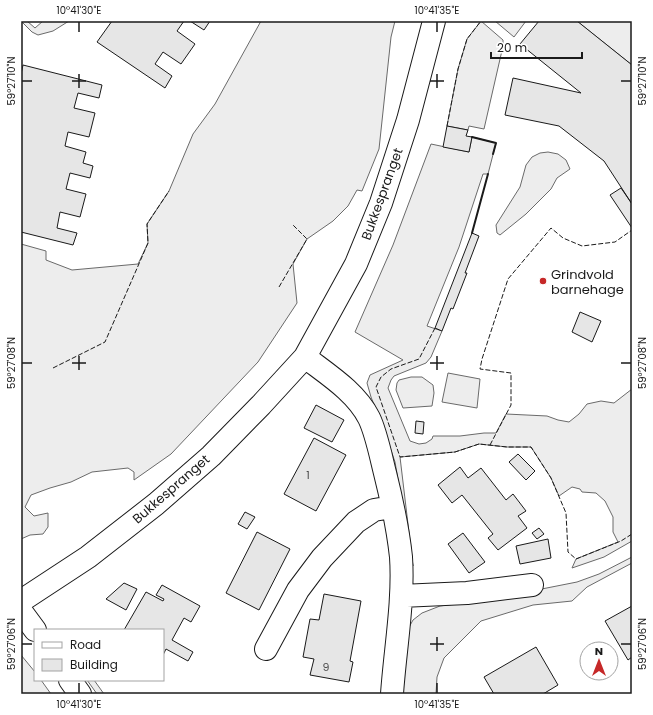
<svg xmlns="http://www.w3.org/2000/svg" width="653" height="715" viewBox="0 0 653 715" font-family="Poppins,sans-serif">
  <rect width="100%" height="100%" fill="#fff"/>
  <path fill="#ededed" stroke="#6a6a6a" d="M21,21H27L35,28L43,21H69L53,31L38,35L32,32Z
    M261,21H395L391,37L379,149L362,191L357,190L348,206L333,221L307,239L293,264L297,303L258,362L171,454L134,480V472L128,468L92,472L71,482L50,488L31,495L25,507L34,516L48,513V527L43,534L30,535L21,539V244L46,251V260L72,270L138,264L148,243L147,224L169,191L193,134L215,104Z
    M481,21L503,40V46L484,129L469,126L468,130L447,126L458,69L467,39Z
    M495,21H526L514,37Z
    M579,21H632V65L578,22Z
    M472,137L496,143L488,174H483L459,247L427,326L442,331L431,357L426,363L394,376L391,380L388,388L410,441L419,444L426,443L432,439L433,436H460L484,433H496L506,414L547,416L558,420L569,422L579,414L587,404L601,401L614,403L632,389V541L604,557L572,568L576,559L618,542L613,532V517L605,501L596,493L582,492L580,489L572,487L559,496L551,478L531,447H507L479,444L455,452L400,457L413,566L395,462L384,430L371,397L367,383L370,375L403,360L355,332L393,245L431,144L469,152Z
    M548,152L558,154L566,160L570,169L557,178L551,189L526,214L500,235L497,233L496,225L520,187L526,165L532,157L540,153Z
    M448,373L480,379L477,408L442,402Z
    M411,377H422L433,385L434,393L432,406L403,408L396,390L397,383L399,380Z
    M632,557V563L587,587L572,601L533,605L481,621L444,658L437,677L436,694H399L407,631L413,620L422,613L440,606L486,600L577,582L599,574Z
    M21,655L35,672V680H41L51,694H21Z
    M87,680H94L104,694H97Z"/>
  <path fill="#e6e6e6" stroke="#1a1a1a" d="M112,21H184L177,31L195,44L181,64L163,52L155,64L172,76L165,88L97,42Z
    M190,21H210L204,30Z
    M539,21H577L632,65V204L604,161L559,126L505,115L513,78L581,93L520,44Z
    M23,65L102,85L99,98L78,93L74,108L95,113L89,137L68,132L65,146L86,152L83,163L93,166L90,178L70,173L66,189L86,194L80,217L60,212L57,228L77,233L73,245L21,232V74Z
    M447,126L468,130L466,136L472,137L469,152L443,147Z
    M621,188L632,204V228L610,195Z
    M472,233L479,236L465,273H467L453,309L451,308L442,331L435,328Z
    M580,312L601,321L592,342L572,332Z
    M316,405L344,420L332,442L304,428Z
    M416,421L424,422L423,434L415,433Z
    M314,438L346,455L316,511L284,494Z
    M518,454L535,471L526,480L509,462Z
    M460,467L468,478L481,468L506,500L513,494L526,511L518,516L527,528L498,550L488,538L493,534L462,495L452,503L438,485Z
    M245,512L255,517L247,529L238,524Z
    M539,528L544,534L537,539L532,533Z
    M257,532L290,549L259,610L226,593Z
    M463,533L485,562L469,573L448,544Z
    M548,539L551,558L520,564L516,546Z
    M124,583L137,589L126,610L106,599Z
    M162,585L200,606L191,622L184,618L172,640L193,652L188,661L166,649L163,655V630H124L146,592L163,601L164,599L156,595Z
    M324,594L361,601L350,661L353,662L349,682L310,675L314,659L303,657L310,619L319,620Z
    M632,606V657L628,660L605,621Z
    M536,647L558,685L543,694H494L484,677Z"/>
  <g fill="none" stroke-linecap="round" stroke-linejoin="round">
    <g stroke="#1a1a1a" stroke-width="24">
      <path id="minor" d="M305,357C327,374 356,392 369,418C376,432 381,457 385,473C392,501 398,529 401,557C404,601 395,650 392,694
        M401,596L467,593L532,585
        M21,601L88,557L156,504L211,456L261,405L305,357L356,264L381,203L408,120L434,21
        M266,649L298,590L322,558L356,522L374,510L392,507"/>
    </g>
    <g stroke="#1a1a1a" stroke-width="24">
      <path id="tertiary" d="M21,611L35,630
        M70,680L80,694"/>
    </g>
    <use href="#minor" stroke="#fff" stroke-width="22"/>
    <use href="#tertiary" stroke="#fff" stroke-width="22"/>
    <path stroke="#1a1a1a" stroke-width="1" stroke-dasharray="5 2" stroke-linecap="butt" d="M447,126L458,69L467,39L481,21
      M279,287L307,239L292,224
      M435,328L419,359L391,369L381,377L376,387L400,457L455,452L479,444L507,447H531L551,478L566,513L568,552L576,559L621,541L632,534
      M53,368L105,342L148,243L147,224L169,191
      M490,445L511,405V373L480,369L482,359L508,279L551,228L563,238L582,246L615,242L632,230"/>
    <path stroke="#1a1a1a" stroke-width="2" d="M472,137L496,143L493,154
      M472,233L488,174"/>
  </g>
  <path fill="none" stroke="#1a1a1a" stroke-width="1.5" d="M79,22V32M437,22V32M79,74V88M437,74V88M22,81H32M72,81H86M430,81H444M621,81H631M79,356V370M437,356V370M22,363H32M72,363H86M430,363H444M621,363H631M437,637V651M22,644H32M430,644H444M621,644H631M79,683V693M437,683V693"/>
  <circle fill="#c62828" stroke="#fff" stroke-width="1.5" cx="543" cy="281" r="4"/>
  <g text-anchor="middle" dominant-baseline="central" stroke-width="3" stroke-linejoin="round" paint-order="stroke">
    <g font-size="11" fill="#4d4d4d">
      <text x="308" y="475">1</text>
      <text x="326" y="667">9</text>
    </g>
    <g font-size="13" fill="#1a1a1a" stroke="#fff">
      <text transform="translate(382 194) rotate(-70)">Bukkespranget</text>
      <text transform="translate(171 489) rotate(-41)">Bukkespranget</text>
    </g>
    <g font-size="13" fill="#1a1a1a" stroke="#fff" text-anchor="start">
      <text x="551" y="274">Grindvold<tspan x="551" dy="15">barnehage</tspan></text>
    </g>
  </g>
  <rect width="653" height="715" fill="none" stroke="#ffffff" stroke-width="44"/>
  <rect x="34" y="629" width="130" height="52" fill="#ffffff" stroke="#a3a3a3"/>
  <rect x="42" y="642" width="20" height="6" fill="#ffffff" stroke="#a3a3a3"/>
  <text x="70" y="649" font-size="12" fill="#1a1a1a">Road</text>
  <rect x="42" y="659" width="20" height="12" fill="#e6e6e6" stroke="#a3a3a3"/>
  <text x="70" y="669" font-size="12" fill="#1a1a1a">Building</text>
  <g transform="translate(599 661)"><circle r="19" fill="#ffffff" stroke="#a3a3a3"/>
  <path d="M0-3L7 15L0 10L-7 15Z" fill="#c62828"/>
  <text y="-6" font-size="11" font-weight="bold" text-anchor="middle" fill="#1a1a1a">N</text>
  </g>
  <path d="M491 52v6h91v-6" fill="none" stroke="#1a1a1a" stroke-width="2"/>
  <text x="497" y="52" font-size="12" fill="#1a1a1a" stroke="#ffffff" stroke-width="3" paint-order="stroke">20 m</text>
  <rect x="22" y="22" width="609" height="671" fill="none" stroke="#1a1a1a" stroke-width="1.5"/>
  <g font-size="10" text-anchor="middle" fill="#1a1a1a">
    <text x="79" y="14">10°41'30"E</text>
    <text x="437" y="14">10°41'35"E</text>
    <text transform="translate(11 81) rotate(-90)" y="4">59°27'10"N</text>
    <text transform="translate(642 81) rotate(-90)" y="4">59°27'10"N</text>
    <text transform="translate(11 363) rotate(-90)" y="4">59°27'08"N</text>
    <text transform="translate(642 363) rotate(-90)" y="4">59°27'08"N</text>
    <text transform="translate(11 644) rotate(-90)" y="4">59°27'06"N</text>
    <text transform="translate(642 644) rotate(-90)" y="4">59°27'06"N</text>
    <text x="79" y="708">10°41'30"E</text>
    <text x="437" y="708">10°41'35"E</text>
  </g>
</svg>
